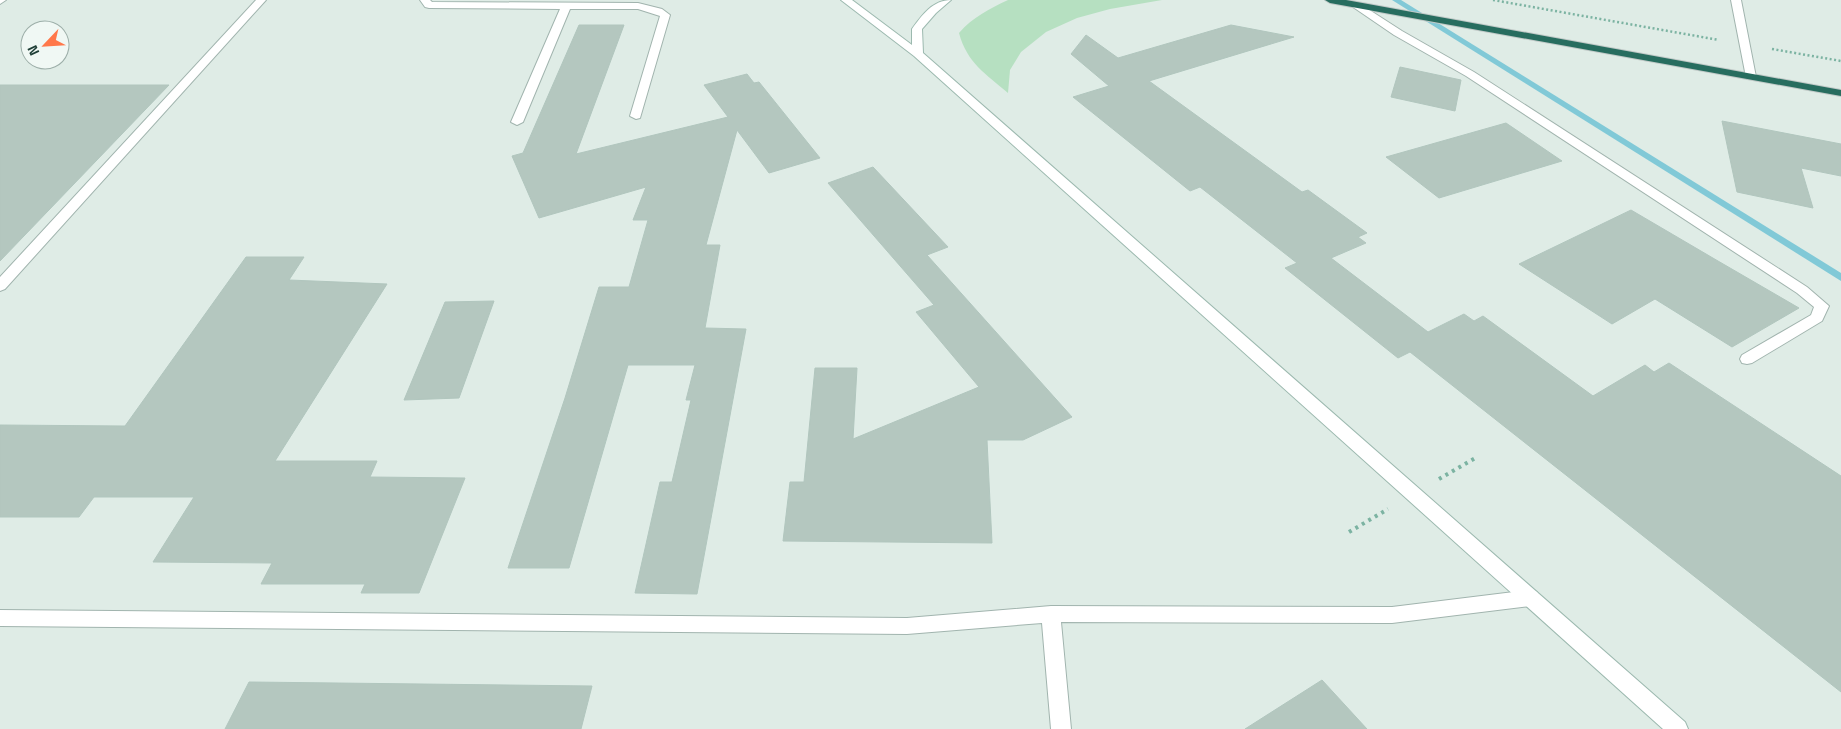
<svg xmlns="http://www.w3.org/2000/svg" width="1841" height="729" viewBox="0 0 1841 729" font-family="'Titillium Web',sans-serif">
  <rect width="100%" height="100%" fill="#dfece6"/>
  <path fill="#b6e0c1" d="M1008,0H1162L1110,9L1077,18L1046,32L1021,52L1010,70L1008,93C986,74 967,63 959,33C973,17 989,9 1008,0Z"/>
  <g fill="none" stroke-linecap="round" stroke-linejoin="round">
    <path fill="#81c9d7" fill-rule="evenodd" d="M1392,0H1401L1841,273V281Z"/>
  </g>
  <path fill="#b4c7bf" stroke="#b1c6be" d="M579,25H624L576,154L728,117L704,85L747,74L754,83L759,82L820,158L769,173L737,130L706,245H720L705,328L746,329L697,594L635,593L660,482H672L691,400H686L695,365H628L569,568H508L565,398L599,287H629L648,220H633L646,187L539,218L512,156L523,153Z
    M1231,25L1294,37L1149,81L1302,192L1308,190L1367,233L1358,237L1366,243L1331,258L1428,332L1464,314L1474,321L1483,316L1593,396L1645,365L1654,372L1669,363L1841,476V692L1410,352L1398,358L1285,268L1297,263L1200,187L1190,191L1073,97L1109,86L1071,54L1086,35L1118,58Z
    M1400,67L1461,80L1455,111L1391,97Z
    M0,85H169L0,261Z
    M1722,121L1841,144V176L1801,168L1813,208L1737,192Z
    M1506,123L1562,161L1439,198L1386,157Z
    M873,167L948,247L927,255L1072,417L1023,440H987L992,543L783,541L790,482H804L815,368H857L853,439L979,387L916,312L934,305L828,183Z
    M1631,210L1718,261L1799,308L1732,347L1655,299L1612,324L1519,264Z
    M246,257H304L289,280L387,284L275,461H377L370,477L465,478L419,593H361L365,584H261L272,563L153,562L194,497H94L79,517H0V425L125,426Z
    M494,301L459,398L404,400L445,302Z
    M1322,680L1367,729H1245Z
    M249,682L592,686L581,729H225Z"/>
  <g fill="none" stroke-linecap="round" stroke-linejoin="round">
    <g stroke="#a1b4ae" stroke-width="2">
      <path id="lane" d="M0,0H6L0,4Z
        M256,0H266L5,289L0,291V277Z
        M420,0H430L432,2L638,3L662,9L670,15L640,118L636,119L630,116L660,16L638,9H570L523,122L517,125L511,122L560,9L429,8L425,7Z"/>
    </g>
    <g stroke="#a1b4ae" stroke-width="2">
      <path id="street" d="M1731,0H1741L1756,77L1755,79H1747L1746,77Z
        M1357,2L1402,31L1474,72L1807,287L1829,306L1822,321L1752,363L1747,364L1742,363L1740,359L1742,355L1811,315L1814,307L1797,293L1466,76L1394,35L1353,7L1352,5Z
        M1531,590L1537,592L1540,598L1537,604L1531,606L1392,623L1061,622L1071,729H1051L1042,623L907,634L0,626V610L907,618L1051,606L1392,607Z"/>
    </g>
    <g stroke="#9cb9af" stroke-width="2">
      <path id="secondary" d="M841,0H852L912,45V29C922,15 933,0 951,0L936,13L922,29L923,53L1685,722L1688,729H1663L914,56Z"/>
    </g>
    <g stroke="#c0c9c7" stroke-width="2">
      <path id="highway" d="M1325,0H1346L1841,90V96L1330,3Z"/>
    </g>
    <path stroke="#7cb3a2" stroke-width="2.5" stroke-dasharray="2 2.5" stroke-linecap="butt" d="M1493,0L1719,40
      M1772,49L1841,61"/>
    <path stroke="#7cb3a2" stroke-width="4" stroke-dasharray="3 4.5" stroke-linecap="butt" d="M1439,479L1477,457
      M1349,532L1388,509"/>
    <use href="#lane" fill="#fff" fill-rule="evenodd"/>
    <use href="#street" fill="#fff" fill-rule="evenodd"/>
    <use href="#secondary" fill="#fff" fill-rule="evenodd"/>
    <use href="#highway" fill="#276d5f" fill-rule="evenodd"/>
  </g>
  <g transform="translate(45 45) rotate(245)"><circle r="24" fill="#f0f8f4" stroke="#9caea8"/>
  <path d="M0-4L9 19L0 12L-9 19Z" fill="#ff784a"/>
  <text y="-8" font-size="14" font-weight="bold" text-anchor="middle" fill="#1e3e36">N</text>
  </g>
</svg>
